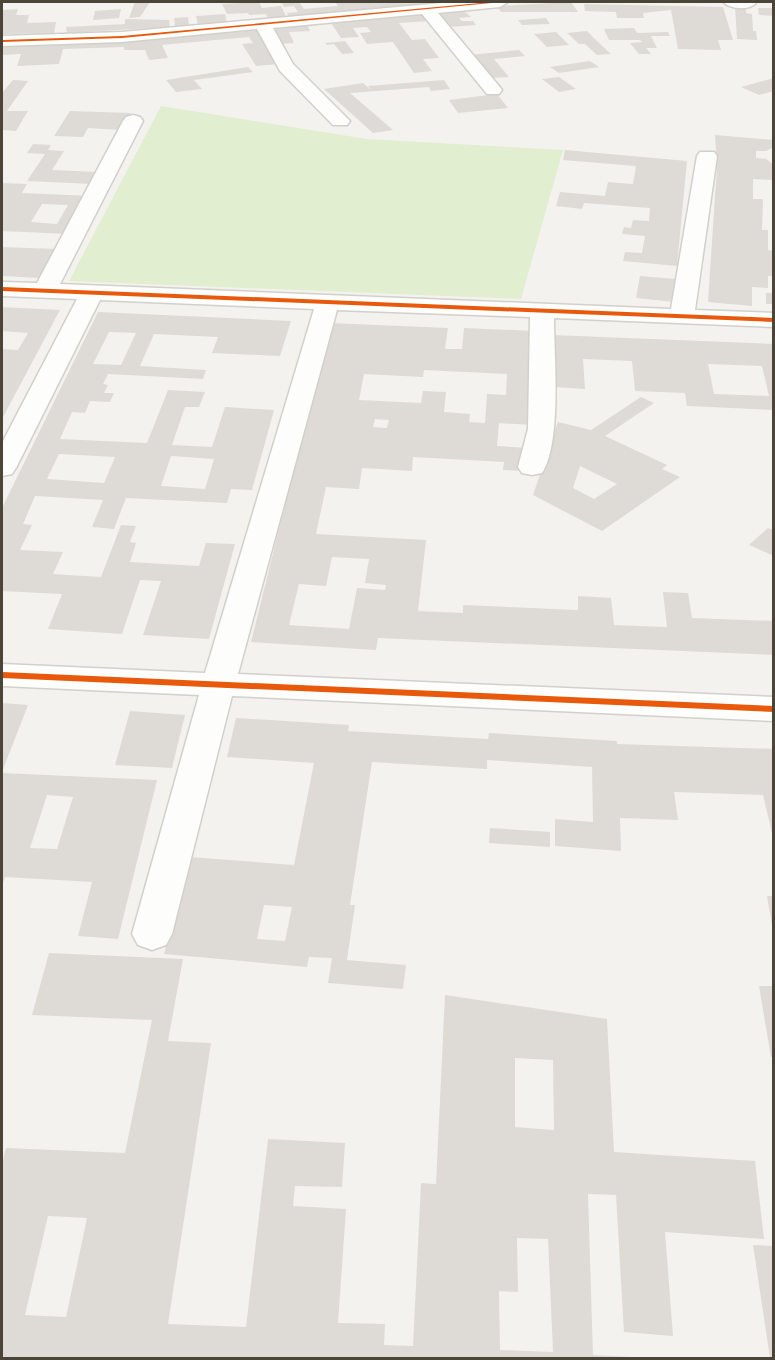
<svg xmlns="http://www.w3.org/2000/svg" width="775" height="1360" viewBox="0 0 775 1360" font-family="Commissioner,sans-serif">
  <rect width="100%" height="100%" fill="#f4f2ee"/>
  <path fill="#e1eecf" d="M161,106L367,139L563,150L521,299L69,281Z"/>
  <path fill="#dedbd6" fill-rule="evenodd" d="M135,2H150L140,17L129,18Z
    M259,2L262,8L281,6L287,18L268,19L266,14L249,15L248,13L227,14L222,4Z
    M281,2H299L304,9L338,6L335,2L434,3L289,17L287,13L298,12L294,6L284,7Z
    M571,2L578,12H501L497,6Z
    M584,4L723,7L733,40H718L721,50L678,49L671,10L643,13L644,18H617L616,12L585,11Z
    M735,6L746,7V13L752,14L753,31H756L757,40L737,39Z
    M758,8H774V16L759,15Z
    M18,9L16,15H29L27,23L56,22L54,33L2,34V10Z
    M121,9L119,18L93,20L95,11Z
    M462,9L471,17L459,18L462,21H473L476,25L449,27L437,13Z
    M423,12L430,21L399,23L412,40L425,39L439,58L423,59L432,71L414,73L393,42L367,44L360,33L371,32L367,27L353,28L359,37L341,38L329,20Z
    M225,14L227,23L198,25L196,16Z
    M188,17L189,26L175,27L174,18Z
    M546,18L550,24L522,25L518,20Z
    M125,19L169,20L170,27L67,33L66,27L125,24Z
    M307,24L310,31L289,32L294,43L279,44L272,27Z
    M634,28L637,33L668,32L670,36H651L657,48H646L651,54H639L630,43L642,42L640,40H609L604,29Z
    M259,30L279,64L256,66L242,44L253,43L249,37L162,45L168,58L149,60L145,50H124V47L63,49L59,64L17,66L21,54L2,55V44L141,40Z
    M587,31L598,42L611,54L597,55L585,44H579L567,33Z
    M556,32L569,45L547,47L534,34Z
    M345,41L354,53L342,54L334,44L327,45L325,43Z
    M519,50L525,56L494,59L509,77L489,78L469,55Z
    M590,61L599,67L559,73L550,67Z
    M248,67L253,72L194,80L202,89L176,92L166,80Z
    M559,77L576,89L559,92L542,79Z
    M774,78V91L759,95L741,87Z
    M13,80L28,81L7,111H28L16,131L2,130V93Z
    M444,80L450,89L431,91L429,87L350,93L393,130L373,133L324,89L363,83L371,90L368,86Z
    M497,94L508,108L458,113L449,100Z
    M70,111L131,113L121,130L88,128L83,137L54,136Z
    M715,135L774,140V147L766,151H756V158L766,159L774,165V180L753,179V199H763L762,230H768V250L774,251V276H768V288L752,287V306L708,302L717,167Z
    M33,144L51,145L48,150L64,151L52,170L99,172L92,184L27,181L45,154L27,153Z
    M565,150L687,161L677,266L623,261L625,252L642,253L645,236L622,234L624,227L631,228L633,220L649,221L650,208L584,203L582,209L556,206L560,192L605,196L608,182L633,184L636,166L563,160Z
    M2,183L27,184L22,193L91,196L69,234L2,231ZM42,204L68,205L57,224L31,222Z
    M2,247L56,249L40,278L2,276Z
    M640,276L676,279L674,302L636,298Z
    M766,293H774V304H766Z
    M2,307L60,310L2,419V349L18,350L28,333L2,331Z
    M98,312L291,321L280,356L212,353L218,337L154,334L140,366L206,370L203,379L108,374L103,384L108,385L104,393H114L110,402L90,401L85,413L72,412L60,439L147,443L168,390L205,392L199,407H185L172,445L212,447L225,407L274,410L252,490L231,489L227,503L126,498L114,529L92,527L103,500L35,496L23,524L32,525L20,550L63,552L53,574L101,577L121,525L136,526L130,542L136,543L130,562L199,566L206,543L235,544L209,639L143,635L161,581L140,580L122,634L48,629L62,594L2,591V508ZM109,332L136,333L121,365L93,364ZM59,454L115,457L104,483L47,479ZM171,456L214,459L205,489L161,486Z
    M330,323L448,328L445,349H462L464,328L536,331L532,425L499,423L497,446L527,448L526,471L503,470L504,462L413,457L412,471L362,468L359,489L326,487L316,534L426,540L418,611L463,613V605L578,610V596L611,598L614,625L667,627L663,592L688,593L692,618L774,621V655L378,638L376,650L251,642ZM424,370L507,374L506,395L487,394L485,423L469,422L470,414L444,412L446,392L423,391L421,403L359,400L364,374L423,377ZM375,419L389,420L387,428L373,427ZM332,557L369,559L365,583L386,585L385,590L357,588L349,629L289,625L299,584L326,586Z
    M553,335L774,344V410L687,406L685,393L635,391L632,361L583,359L585,389L554,387ZM708,364L762,366L769,396L714,394Z
    M641,397L654,403L605,436L667,465L662,469L680,477L602,531L533,495L558,422L591,430ZM580,466L617,484L594,499L573,488Z
    M768,528L774,530V556L749,545Z
    M2,703L28,705L2,772Z
    M130,711L185,715L172,768L115,765Z
    M236,718L349,725L348,731L488,739L489,733L617,741V744L774,749V842L763,795L674,792L678,820L620,818L621,851L555,846V819L593,822L592,767L487,760V769L372,762L350,905H355L347,960L406,965L403,989L328,983L332,958L309,957L307,967L164,954L190,857L294,865L314,763L227,757ZM264,905L292,907L285,941L257,939Z
    M2,773L157,780L118,939L78,936L92,882L5,877L2,886ZM47,795L73,797L57,849L30,848Z
    M490,828L550,832V847L489,843Z
    M767,896H774V925H772Z
    M49,953L183,959L168,1041L211,1043L168,1324L246,1327L268,1139L345,1143L342,1187L295,1186L293,1206L346,1209L338,1323L385,1324L384,1345L413,1346L421,1183L436,1184L445,995L607,1019L614,1152L755,1161L764,1239L665,1232L673,1336L624,1332L616,1195L588,1194L593,1355L630,1357V1358H2V1164L6,1148L125,1153L152,1020L32,1015ZM515,1058L553,1060L554,1130L515,1127ZM48,1216L87,1218L66,1317L25,1315ZM517,1238L548,1239L553,1352L500,1350L499,1291L518,1292Z
    M759,986H774V1057H771Z
    M753,1245L774,1246V1358H770Z"/>
  <g fill="none" stroke-linecap="round" stroke-linejoin="round">
    <g stroke="#d2d0cb" stroke-width="3">
      <path id="minor" d="M453,2H508L500,7L438,13L499,86L502,90L499,94H487L422,14L273,28L293,64L350,121L347,125H333L280,71L257,29L122,42L2,46V36L122,32Z
        M723,2H755L756,3C749,11 730,9 723,2Z
        M133,115L140,117L143,121L60,284L671,309L697,156L700,152H714L717,156L695,310L774,313V327L554,318C554,356 562,443 542,473L532,475L522,473L518,467L528,429L530,317L337,310L238,674L774,697V721L232,696L172,934L166,945L152,950L138,945L132,934L199,695L2,686V664L205,673L314,309L100,300L16,468L12,474L2,476V443L77,299L2,296V282L37,283L123,121L126,117Z"/>
    </g>
    <use href="#minor" fill="#fdfdfc" fill-rule="evenodd"/>
    <g stroke="#fff" stroke-width="4">
      <path id="cycleway" d="M491,2H502L122,38L2,42V40L122,36Z
        M2,287L774,318V322L2,291Z
        M2,672L774,706V712L2,678Z"/>
    </g>
    <use href="#cycleway" fill="#e8590c" fill-rule="evenodd"/>
  </g>
  <rect width="775" height="1360" fill="none" stroke="#4b4439" stroke-width="6"/>
</svg>
